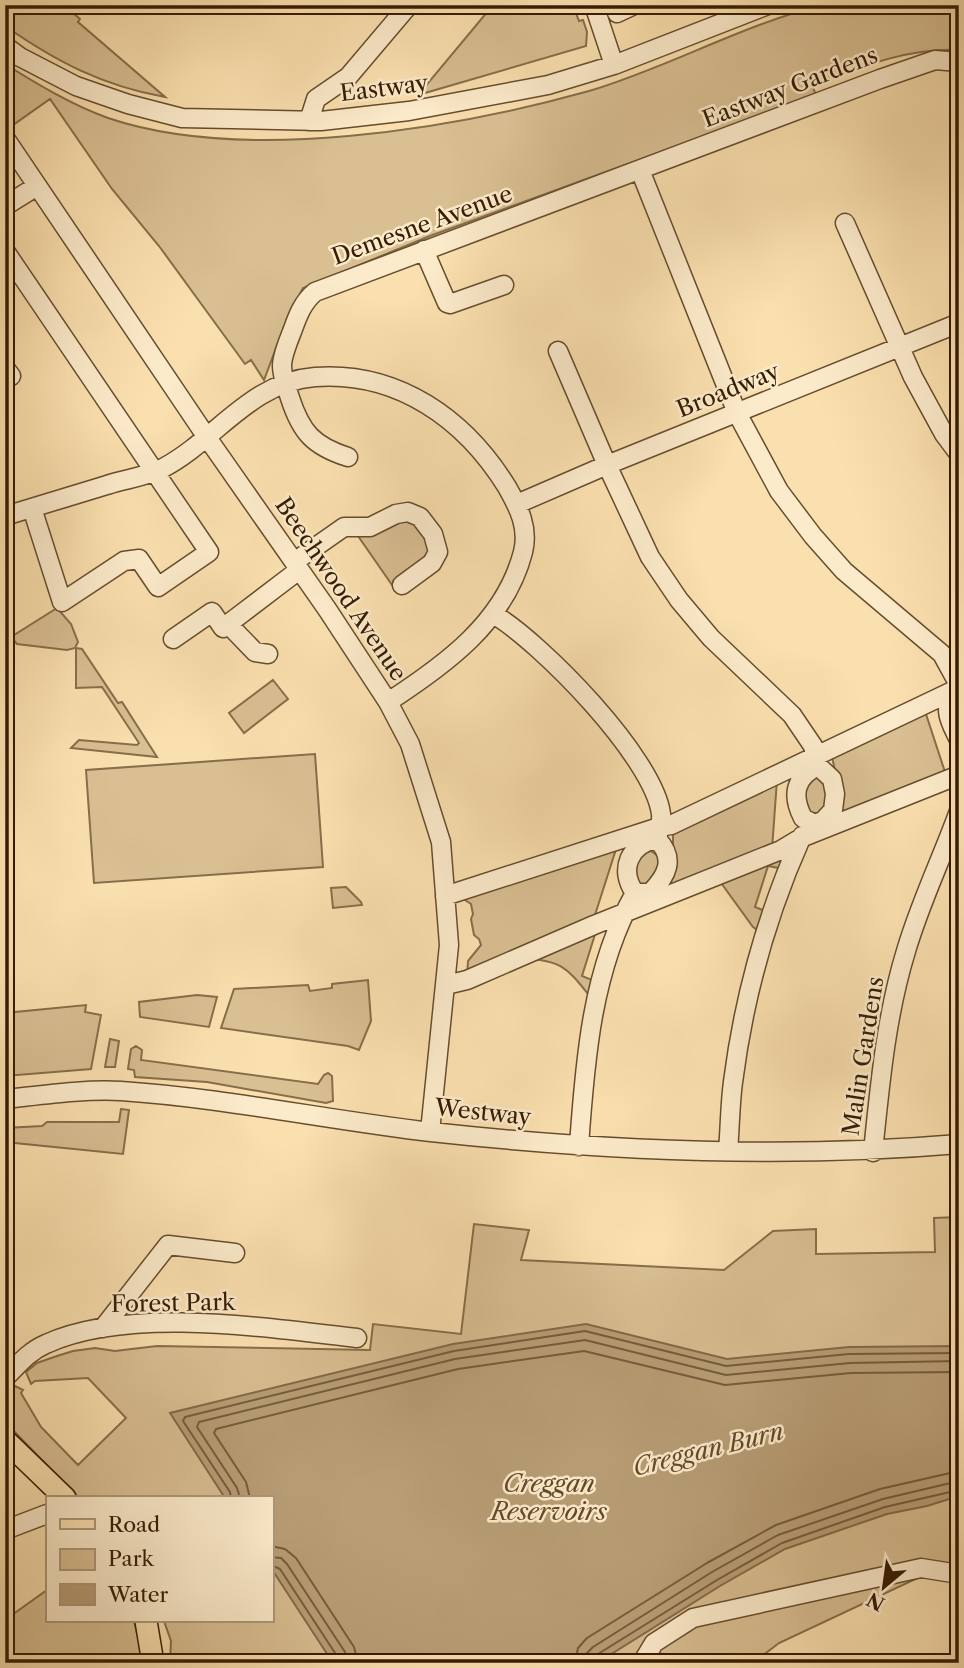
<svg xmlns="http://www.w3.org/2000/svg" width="964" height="1668" viewBox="0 0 964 1668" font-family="'Libre Caslon Text',serif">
  <rect width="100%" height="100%" fill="#fbe0af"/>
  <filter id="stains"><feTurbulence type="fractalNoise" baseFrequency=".00286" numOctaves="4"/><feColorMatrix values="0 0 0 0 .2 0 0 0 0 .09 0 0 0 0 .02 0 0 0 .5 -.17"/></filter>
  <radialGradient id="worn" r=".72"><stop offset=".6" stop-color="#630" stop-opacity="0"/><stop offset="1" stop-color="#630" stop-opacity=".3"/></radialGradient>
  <path fill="#d9bf92" stroke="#876e4a" stroke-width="2" d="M5,5H67L70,7L68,9L80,19L78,22L165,97C103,86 57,62 5,26Z
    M493,5H573L579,21L583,20L587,32L586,46L418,95Z
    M823,5H959V50C907,48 860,67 812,85L816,95L430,236L303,288L287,319L264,380L251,360L245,364L159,246L112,189L50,99L13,125L5,114V64C37,84 72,105 108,118C244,164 453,129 589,91C667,68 744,24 823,5Z
    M409,517L432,544L425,564L392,585L356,533Z
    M57,608L71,624L78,642L75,648L67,650L17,644L11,637Z
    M76,648L82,649L118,703L122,702L157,757L71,748L79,740L137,745L139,743L102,687L76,688Z
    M273,680L288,699L244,733L229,713Z
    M924,708L945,772L842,818L841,796L831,753Z
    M315,754L323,867L94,883L86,770Z
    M812,777H818L824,781L829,801L817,816L808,812L804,790Z
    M777,780L772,849L669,888L673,872V827Z
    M618,843L594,918L467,977L468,961L481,945L479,939L474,935L471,919L473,914L471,904L465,900L464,894Z
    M643,851H651L658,856L660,867L649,888L637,887L633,865Z
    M783,858L779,868L768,866L755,907L765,911L759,931L753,927L719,880Z
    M346,887L361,902L362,905L333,908L331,888Z
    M597,928L582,976L592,980L588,994C566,966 560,961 524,958Z
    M368,980L371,1021L359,1050L348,1046L221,1028L234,989L308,985L310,991L332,988V984Z
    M197,995L217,997L209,1027L140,1017L139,1002Z
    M86,1005L85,1012L101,1015L91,1069L5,1076V1013Z
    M110,1039L119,1041L115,1067H105Z
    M136,1046L142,1050L141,1060L318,1084L324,1075L328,1073L332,1076L333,1101L326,1103L207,1082L135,1077L134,1070L128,1069L131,1049Z
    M121,1109L129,1110L123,1154L5,1142V1128L42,1126L47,1122H119Z
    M959,1217V1580L926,1574L779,1643L753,1663H170L171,1641L164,1621H271V1498H79L5,1422V1396L15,1386L23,1390L21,1393L41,1427L78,1465L126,1418L88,1378L35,1381L31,1384L26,1372L37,1363L57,1356L73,1351L95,1348L115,1351L157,1346L370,1350L373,1324L461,1334L474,1224L529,1230L521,1260L724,1270L773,1231L816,1229V1254L935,1252L934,1218Z
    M47,1590V1621H134L140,1645L141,1663H5V1620Z"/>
  <path fill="#b89d75" stroke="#846947" stroke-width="2" d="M586,1324L727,1359L849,1347L959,1346V1496L927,1506L887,1514L785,1549L720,1586L597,1663H333L271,1568V1498H225L170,1413L453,1344Z"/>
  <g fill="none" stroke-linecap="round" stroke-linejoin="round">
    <path stroke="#765c3c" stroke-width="2" d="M231,1498L230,1492L183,1421L185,1417L454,1351L585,1331L726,1366L849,1354L959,1353
      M240,1498L237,1488L197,1427L199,1422L455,1359L585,1340L726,1375L850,1363L959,1361
      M250,1498L246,1482L214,1433L216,1429L458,1369L584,1351L725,1385L851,1373L959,1372
      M271,1546L285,1549L296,1558L354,1647L358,1663
      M271,1557L281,1558L287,1564L345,1652L347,1663
      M271,1565L280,1569L337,1656L338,1663
      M575,1663L578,1648L587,1638L707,1563L776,1525L880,1489L959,1471
      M586,1663L587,1653L593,1647L712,1572L778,1535L883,1499L959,1481
      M594,1663L598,1654L717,1580L782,1543L885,1507L959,1490"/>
    <g stroke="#664d2e" stroke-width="21">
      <path id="minor" d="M594,5L614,65
        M617,13L634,5
        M5,46L20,57L76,86L128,104L182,118L321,121L409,111L548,85L614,65L768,5
        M309,121L316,99L348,77L409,5
        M5,138L206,436L327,609L388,702L410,744L441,842L449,945L430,1132
        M640,170L737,413L779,491L813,536L844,571L942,654L959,685
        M5,206L37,186
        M845,223L913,377L944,434L959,454
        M424,250L447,303L450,304L504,285
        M5,251L209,552L158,587L139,559L124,561L62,602L32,508
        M558,351L607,465L650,557L679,600L711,638L792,715L813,746L818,766L832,779L835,794L833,810L823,821L814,824L803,818C791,795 795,777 818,766
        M5,368L11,376
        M348,457C313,446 301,432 290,398C287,388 282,377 282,366C282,355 289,340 293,329C298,315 303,302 315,292L880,79L935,60L959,62
        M517,504L607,465L959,323
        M5,516C39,506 73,495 107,485C124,479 146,477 163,468C216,440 250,382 315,377C398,371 465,419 507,487C519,508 529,528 523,552C505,622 445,665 388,702
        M294,562L344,527H370L396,514L408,512L420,517L433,534L438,552L432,563L402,585
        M493,614C541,642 654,758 661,814C662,821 659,829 658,835
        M173,639L212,612L223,628L228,624
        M268,654L255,652L228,624L299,570
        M959,692C939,706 951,723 959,740
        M657,839C676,859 667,876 650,893H635C618,869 630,844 657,839Z
        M445,896L659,827L671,825L959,688
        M446,985L467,980L594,925L781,850L801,838L959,775
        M5,1099C43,1095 83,1089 121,1091C225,1098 328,1120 431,1132C605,1151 784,1159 959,1144
        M579,1146C585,1059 592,969 635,893
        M728,1151C730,1128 730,1104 733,1082C744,996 767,914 802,836
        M873,1152C880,1084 886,1016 906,951C920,903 942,858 959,811
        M103,1328L168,1245L235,1253
        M5,1378C18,1365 29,1351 46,1344C129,1306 268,1328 357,1338
        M5,1530L47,1514
        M642,1663L654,1643L693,1618L921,1568L959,1574"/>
    </g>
    <g stroke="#351c03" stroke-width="24">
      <path id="major" d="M5,1440L65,1498
        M146,1621L153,1663"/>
    </g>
    <use href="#minor" stroke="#fcebcb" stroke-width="18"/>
    <use href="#major" stroke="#fbe0af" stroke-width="21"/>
  </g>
  <g text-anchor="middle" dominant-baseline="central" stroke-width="5" stroke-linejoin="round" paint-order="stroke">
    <g font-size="23" fill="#351c03" stroke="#fcebcb">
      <text transform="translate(790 87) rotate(-21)">Eastway Gardens</text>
      <text transform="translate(384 88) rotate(-7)">Eastway</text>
      <text transform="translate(422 225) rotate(-20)">Demesne Avenue</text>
      <text transform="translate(728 390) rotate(-22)">Broadway</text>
      <text transform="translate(341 589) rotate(56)">Beechwood Avenue</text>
      <text transform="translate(863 1056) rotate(-81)">Malin Gardens</text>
      <text transform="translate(483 1112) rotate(6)">Westway</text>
      <text transform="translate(173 1303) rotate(-1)">Forest Park</text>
    </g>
    <g font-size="24" font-style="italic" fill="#63492b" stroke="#fcebcb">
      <text transform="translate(708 1449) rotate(-14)">Creggan Burn</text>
      <text x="549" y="1483">Creggan<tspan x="549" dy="28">Reservoirs</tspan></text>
    </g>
  </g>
  <rect width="964" height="1668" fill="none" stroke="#fbe0af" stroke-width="28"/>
  <rect x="7" y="7" width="950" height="1654" fill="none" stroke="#351c03" stroke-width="3.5"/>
  <rect x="14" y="14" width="936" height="1640" fill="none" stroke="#351c03" stroke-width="2"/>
  <rect x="46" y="1496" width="228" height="126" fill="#fcebcb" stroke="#ac987b" stroke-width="2"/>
  <rect x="60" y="1519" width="35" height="10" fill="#fbe0af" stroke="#ac987b" stroke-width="2"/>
  <text x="108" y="1532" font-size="21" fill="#351c03">Road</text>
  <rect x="60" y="1549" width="35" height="21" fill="#d9bf92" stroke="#ac987b" stroke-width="2"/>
  <text x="108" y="1566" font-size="21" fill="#351c03">Park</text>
  <rect x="60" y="1584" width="35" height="21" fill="#b89d75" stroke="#ac987b" stroke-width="2"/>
  <text x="108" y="1602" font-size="21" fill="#351c03">Water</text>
  <g transform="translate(884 1587) rotate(209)" stroke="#fcebcb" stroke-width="5" paint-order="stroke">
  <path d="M0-5L12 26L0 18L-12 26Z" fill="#351c03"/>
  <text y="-10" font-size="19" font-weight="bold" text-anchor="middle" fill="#351c03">N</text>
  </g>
  <rect width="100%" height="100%" filter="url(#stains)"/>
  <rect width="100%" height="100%" fill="url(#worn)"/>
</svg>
